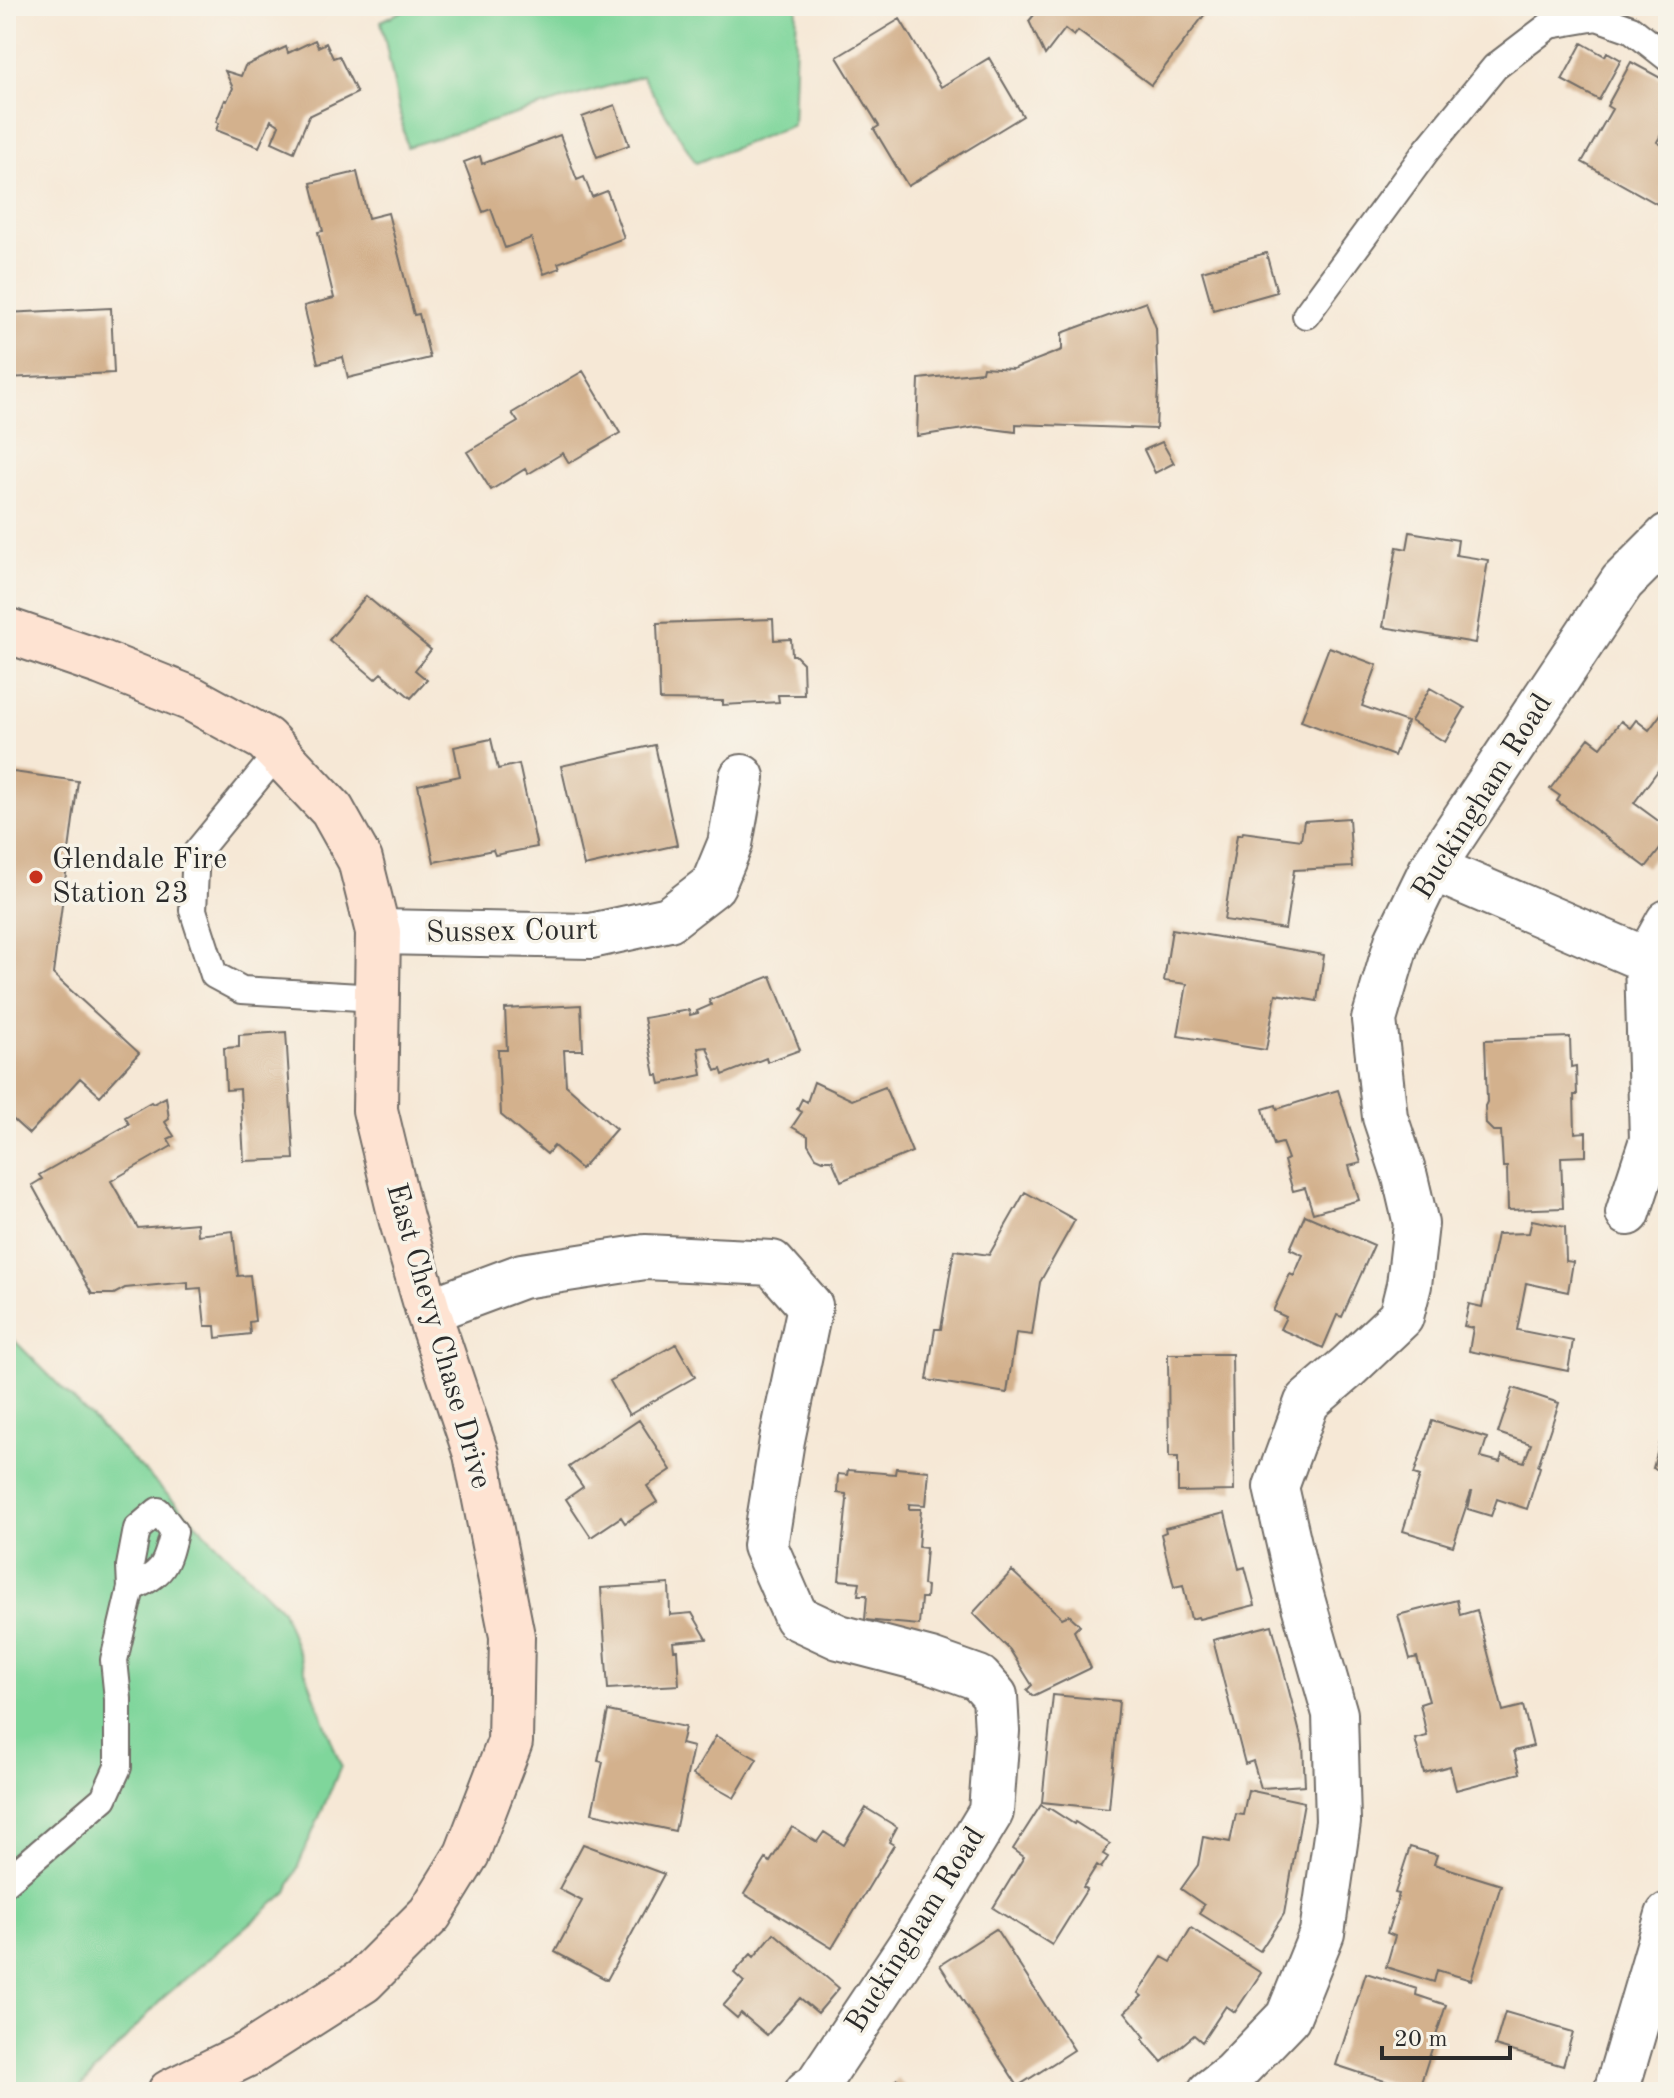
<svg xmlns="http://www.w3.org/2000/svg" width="1674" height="2098" viewBox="0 0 1674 2098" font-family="'Old Standard TT',serif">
  <rect width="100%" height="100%" fill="#f7f3e8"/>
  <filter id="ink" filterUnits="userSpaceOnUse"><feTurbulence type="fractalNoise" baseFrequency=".0125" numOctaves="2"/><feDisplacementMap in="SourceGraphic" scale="16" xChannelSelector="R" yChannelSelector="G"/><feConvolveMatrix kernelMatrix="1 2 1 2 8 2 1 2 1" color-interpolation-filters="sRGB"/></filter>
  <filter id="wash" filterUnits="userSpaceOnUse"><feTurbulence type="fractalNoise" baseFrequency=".006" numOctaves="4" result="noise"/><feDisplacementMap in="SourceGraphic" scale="32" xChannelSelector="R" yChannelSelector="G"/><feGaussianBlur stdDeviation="1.8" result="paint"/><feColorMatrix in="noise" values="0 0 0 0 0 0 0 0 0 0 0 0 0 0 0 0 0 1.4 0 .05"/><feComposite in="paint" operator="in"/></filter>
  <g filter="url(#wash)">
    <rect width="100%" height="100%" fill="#f6e8d6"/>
    <path fill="#7fd69b" stroke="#558063" stroke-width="2" d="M413,6H797L793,125L696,163L642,76L407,147L381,21Z
      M6,1332L282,1610L341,1766L287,1892L164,1997L76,2092H6Z"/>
    <g id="blocks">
      <path fill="#d3b18d" d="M1036,6H1119L1122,9L1124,6H1127L1132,10L1135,6H1211L1151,85L1078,31L1074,36L1065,29L1045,55L1029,21L1039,9Z
        M900,19L941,87L989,58L1023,116L908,186L874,129L879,126L837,57Z
        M315,40L318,47L326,43L333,58L339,56L357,93L309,116L294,152L272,142L279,125L271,120L259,147L216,130L219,123L216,122L225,100L227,101L233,88L225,71L241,76L245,66L286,47L288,53Z
        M1582,43L1605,56L1607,52L1621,60L1599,100L1562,80Z
        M1631,62L1668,82V122L1657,142L1668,149V210L1582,162L1612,109L1607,106Z
        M615,105L629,145L597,157L582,117Z
        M560,135L577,180L584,177L592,197L607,191L624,238L558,263L560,268L544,274L531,238L505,248L491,209L483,212L464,162L480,156L482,164Z
        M357,172L368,218L388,213L414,315L419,314L430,358L348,378L343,357L318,363L304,306L334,298L318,232L323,231L311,183Z
        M1266,253L1277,292L1213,310L1202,271Z
        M1146,302L1156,328L1158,384L1156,429L1016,424V432L977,427L917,436L919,379L982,372L983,367L1013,369L1062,350V333Z
        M111,308L114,373L6,378V313Z
        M583,371L620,433L569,463L563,453L528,474L525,469L491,490L467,452L518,422L512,413Z
        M1162,442L1174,463L1155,473L1144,450Z
        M1410,532L1458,540L1456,555L1488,560L1475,643L1383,627L1397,547L1407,549Z
        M366,596L431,650L415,670L427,680L411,698L381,673L375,679L329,640Z
        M773,619L774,640L791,639L792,655H795L803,663L804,695H778L779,702L723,705V701L660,700L657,623Z
        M1329,647L1377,665L1362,706L1407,722L1394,756L1301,721Z
        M1430,688L1465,708L1445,742L1411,721Z
        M1661,714L1668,720V757L1634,803L1668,828V839L1646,867L1557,801L1560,796L1550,789L1589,738L1601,747L1621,721L1630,728L1636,720L1649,730Z
        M491,739L498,769L519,764L537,847L495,855L493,850L434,862L418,785L460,776L454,747Z
        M655,745L677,845L584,866L561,766Z
        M6,771L78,781L53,974L139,1053L100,1096L80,1078L29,1134L6,1113Z
        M1349,818L1352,867L1294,870L1285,929L1224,920L1237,835H1242L1243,832L1301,840L1304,821Z
        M1172,929L1324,955L1317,1001L1276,994L1266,1050L1178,1036L1187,984L1164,981Z
        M771,976L800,1050L767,1062L766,1058L723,1075L721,1069L716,1071L707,1047L698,1048L702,1075L660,1084L658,1075H655L644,1018L689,1010L690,1015L698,1013L697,1011L711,1005L709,1000Z
        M581,1005L583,1050H564L566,1085L616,1129L581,1169L554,1146L547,1154L501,1115L498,1050H507L505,1009Z
        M286,1032L294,1159L244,1161L240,1089L226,1090L224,1048L239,1047V1035Z
        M1570,1037L1571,1067L1576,1066L1577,1095H1574L1575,1133L1586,1132V1156L1561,1157L1563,1208L1508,1210L1507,1167H1503L1501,1131H1493L1486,1124L1485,1106L1487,1102L1485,1040Z
        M814,1082L852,1100L885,1087L912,1152L841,1181L832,1160H823L816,1157L808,1144V1136L792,1127L802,1112L797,1109L802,1099L807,1102Z
        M1338,1090L1361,1163L1349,1166L1359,1200L1313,1213L1305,1188L1293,1191L1284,1161L1288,1159L1282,1143L1274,1145L1263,1109L1276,1105L1277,1109Z
        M166,1097L169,1119L165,1122L174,1136L168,1139L172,1146L111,1181L138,1228L197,1223L198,1235L233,1231L238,1276L250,1275L255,1321L249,1322L250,1334L216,1338L215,1326H205L201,1288L188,1289V1282L125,1288L114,1294H92L32,1185L42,1179L39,1175L129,1124L125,1117L151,1102L153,1104Z
        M1025,1192L1075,1220L1040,1282L1032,1335L1016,1333L1007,1393L927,1380L935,1329H941L954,1250L989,1255Z
        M1305,1215L1374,1245L1342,1317L1337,1315L1323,1348L1280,1329L1286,1317L1273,1311L1290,1274L1294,1276L1303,1255L1290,1249Z
        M1532,1220L1565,1227L1566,1261L1573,1262L1568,1292L1526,1283L1517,1330L1573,1341L1568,1371L1469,1351L1473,1328L1464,1326L1469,1304L1482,1307L1497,1234L1529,1233Z
        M676,1344L695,1377L629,1415L610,1381Z
        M1168,1354H1232L1234,1491L1178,1492V1457H1169Z
        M1513,1388L1559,1403L1538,1466L1540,1467L1527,1509L1497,1499L1491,1516L1468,1509L1472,1492H1471L1453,1546L1403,1531L1420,1476L1414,1474L1432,1421L1487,1438L1481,1457L1500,1462L1502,1455L1524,1462L1531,1444L1498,1433Z
        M1667,1417H1668V1472L1653,1468Z
        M639,1420L671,1470L647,1486L657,1502L625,1523L621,1517L591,1537L566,1499L583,1487L569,1467Z
        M896,1468L929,1471L926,1505L909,1504V1509H921L918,1547L926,1548L923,1585L927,1586L926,1598H921L919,1625L865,1620L867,1595H858L860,1582L839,1580L847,1500L846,1494L837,1493L838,1474L847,1475L848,1470L895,1474Z
        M1225,1513L1239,1569L1245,1567L1255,1605L1199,1619L1198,1617L1191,1619L1183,1585L1174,1587L1161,1534L1166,1532L1165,1528Z
        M1012,1571L1062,1618L1069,1615L1080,1625L1074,1631L1091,1668L1033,1696L1027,1690L1032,1685L1010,1650L973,1613Z
        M669,1584L670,1615L692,1613L707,1639L673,1642L674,1650H677L679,1685L608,1689L601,1588Z
        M1457,1600L1460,1615L1477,1610L1503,1711L1523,1706L1533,1746L1514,1751L1520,1773L1456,1790L1450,1766L1424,1773L1415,1739L1427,1736L1420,1704L1429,1701L1417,1657L1410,1659L1398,1615Z
        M1272,1625L1303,1745L1305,1785L1261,1788L1253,1761L1245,1764L1213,1640Z
        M1053,1695L1119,1701L1109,1809L1042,1802Z
        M608,1711L685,1727L681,1744L693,1747L675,1831L592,1813L603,1762L598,1761Z
        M716,1736L757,1759L734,1798L693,1775Z
        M1248,1790L1304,1802L1284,1914L1260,1951L1199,1913L1204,1905L1181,1889L1198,1865L1203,1837L1230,1842L1236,1814L1243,1815Z
        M1041,1805L1048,1810L1049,1808L1074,1824L1075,1822L1110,1844L1103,1854L1108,1857L1101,1868L1097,1865L1083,1887L1087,1889L1052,1945L993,1908L1024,1857L1013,1849Z
        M866,1808L897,1827L889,1842L894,1845L832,1948L744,1894L766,1859L770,1862L792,1827L817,1842L824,1832L844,1845Z
        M583,1844L664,1874L607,1980L555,1952L582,1901L559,1889Z
        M1410,1847L1437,1855L1434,1864L1501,1885L1471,1980L1437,1970L1434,1982L1386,1967L1395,1936L1387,1933L1399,1894L1395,1893Z
        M1191,1928L1261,1973L1235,2012L1226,2006L1202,2042L1194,2035L1162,2062L1142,2039L1145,2037L1125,2012L1142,1996L1138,1993L1162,1957L1171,1962Z
        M996,1929L1074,2050L1018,2086L940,1965Z
        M774,1933L839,1988L818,2013L800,1998L767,2035L741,2013L737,2018L723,2006L744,1982L734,1973L751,1954L754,1957Z
        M1366,1973L1417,1989L1416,1995L1446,2005L1418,2092L1336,2065Z
        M1505,2012L1573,2032L1563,2066L1495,2046Z
        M898,2079L910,2092H883Z"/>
    </g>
  </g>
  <g filter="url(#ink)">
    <use href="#blocks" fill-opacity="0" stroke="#726d67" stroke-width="2"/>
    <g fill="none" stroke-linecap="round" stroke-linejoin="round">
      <g stroke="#726d67" stroke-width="30">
        <path id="service" d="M1306,315L1427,150L1495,67L1550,25L1597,17L1631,29L1668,58
          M278,753L196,853L193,910L214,975L242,990L377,998
          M158,1511L174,1532C166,1566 164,1573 131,1588L130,1566L137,1529Z
          M6,1882L104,1798L118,1767V1699L114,1660L131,1588"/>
      </g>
      <g stroke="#726d67" stroke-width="48">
        <path id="minor" d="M1432,868L1647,960
          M378,932L591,936L669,919L713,885L730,844L742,777
          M1628,1213L1652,1140L1647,960L1668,922
          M428,1311L522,1276L645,1257L772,1263L810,1306L782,1440L765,1546L796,1617L839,1637L931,1661L979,1678L995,1696L997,1731L991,1812L913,1941L817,2085L807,2092
          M1210,2092L1233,2074L1288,2017L1322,1933L1338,1822L1335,1714L1299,1588L1276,1487L1307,1402L1349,1366L1401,1317L1409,1285L1416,1224L1405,1177L1385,1117L1374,1020L1398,938L1432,868L1622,582L1668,536"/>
      </g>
      <g stroke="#726d67" stroke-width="48">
        <path id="tertiary" d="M1616,2092L1668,1915"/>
      </g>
      <g stroke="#726d67" stroke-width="48">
        <path id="secondary" d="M6,630L102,663L192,699L265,739L332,810L360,860L378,932L375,1110L401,1218L428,1311L476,1454L512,1636L510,1742L467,1854L430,1914L363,1981L250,2053L170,2092"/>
      </g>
      <use href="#service" stroke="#fff" stroke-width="26"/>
      <use href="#minor" stroke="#fff" stroke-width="44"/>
      <use href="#tertiary" stroke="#fff" stroke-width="44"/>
      <use href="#secondary" stroke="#fee3d2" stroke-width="44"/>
    </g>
  </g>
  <circle fill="#c8321e" stroke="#f7f3e8" stroke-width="3" cx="36" cy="877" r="8"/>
  <g text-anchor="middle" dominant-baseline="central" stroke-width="7" stroke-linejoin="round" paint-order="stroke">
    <g font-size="30" fill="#2b2b2b" stroke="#f7f3e8">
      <text transform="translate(1483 797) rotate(-58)">Buckingham Road</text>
      <text transform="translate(512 932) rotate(-1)">Sussex Court</text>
      <text transform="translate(438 1336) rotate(74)">East Chevy Chase Drive</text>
      <text transform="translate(916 1930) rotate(-58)">Buckingham Road</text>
    </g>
    <g font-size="30" fill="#2b2b2b" stroke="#f7f3e8" text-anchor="start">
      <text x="52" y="860">Glendale Fire<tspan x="52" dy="34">Station 23</tspan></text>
    </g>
  </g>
  <rect width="1674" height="2098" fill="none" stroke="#f7f3e8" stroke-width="32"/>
  <path d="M1382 2046v12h128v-12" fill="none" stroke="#2b2b2b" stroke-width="4"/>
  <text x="1394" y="2046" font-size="24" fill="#2b2b2b" stroke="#f7f3e8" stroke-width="6" paint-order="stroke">20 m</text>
</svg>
